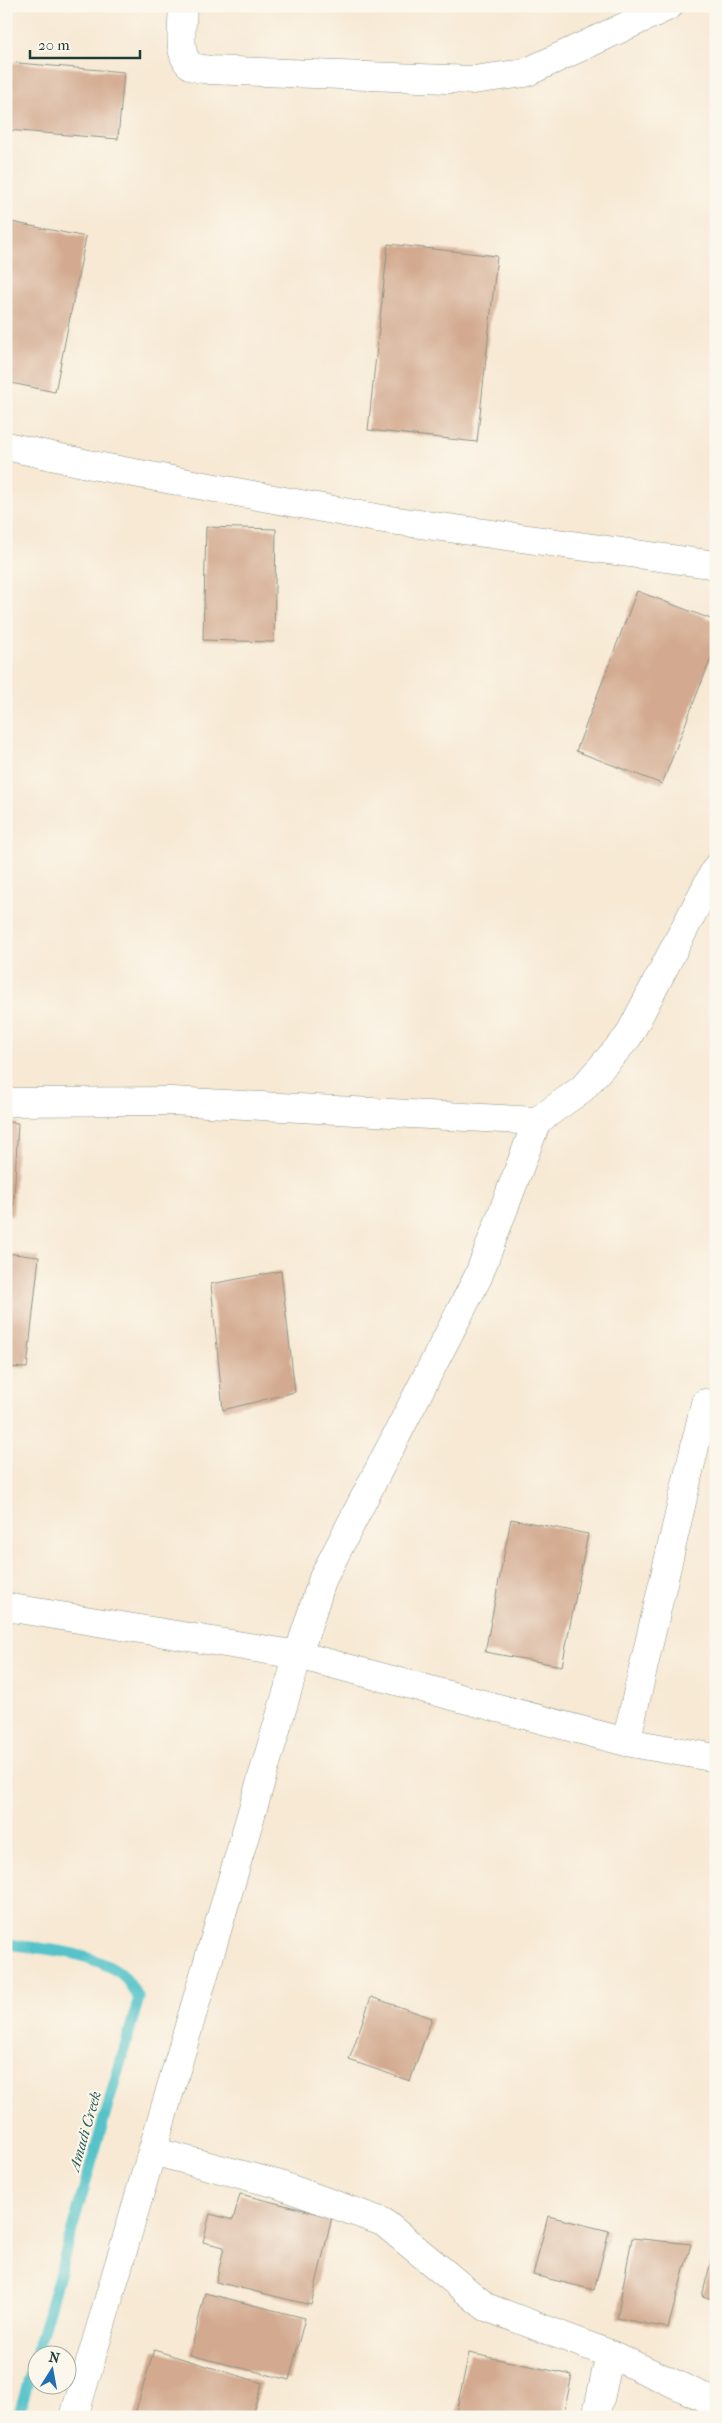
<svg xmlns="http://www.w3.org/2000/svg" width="722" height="2423" viewBox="0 0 722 2423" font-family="'IM FELL French Canon',serif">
  <rect width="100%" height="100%" fill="#fbf7ec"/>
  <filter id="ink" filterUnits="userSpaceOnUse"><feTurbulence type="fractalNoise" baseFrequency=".02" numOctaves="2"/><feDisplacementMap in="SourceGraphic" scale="10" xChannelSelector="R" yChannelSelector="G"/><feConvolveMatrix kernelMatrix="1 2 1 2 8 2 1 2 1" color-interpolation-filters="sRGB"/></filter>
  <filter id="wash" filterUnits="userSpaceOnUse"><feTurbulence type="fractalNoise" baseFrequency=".0096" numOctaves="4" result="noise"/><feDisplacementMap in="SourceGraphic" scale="20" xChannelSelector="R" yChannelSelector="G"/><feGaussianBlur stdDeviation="1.12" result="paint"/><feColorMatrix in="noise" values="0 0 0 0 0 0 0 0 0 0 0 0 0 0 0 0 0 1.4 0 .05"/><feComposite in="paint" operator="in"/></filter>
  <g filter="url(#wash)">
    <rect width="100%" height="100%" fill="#f7e9d4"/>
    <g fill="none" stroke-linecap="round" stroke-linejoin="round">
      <path stroke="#55c3c9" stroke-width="11" d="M6,1944C44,1949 87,1951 120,1973C128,1978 133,1991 139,1998L18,2417"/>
    </g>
    <g id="blocks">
      <path fill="#d3aa90" d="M6,62L124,72L118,139L6,130Z
        M6,221L86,237L55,392L6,382Z
        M388,244L497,256L477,442L368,430Z
        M206,527L276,529L274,642L203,640Z
        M637,591L716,621V645L662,784L576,751Z
        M6,1122L18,1123L13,1216L6,1215Z
        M6,1253L39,1257L27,1368L6,1367Z
        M281,1271L295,1392L223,1410L211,1284Z
        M511,1519L588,1534L562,1666L485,1652Z
        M371,1997L432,2018L410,2081L349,2060Z
        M240,2194L332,2217L311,2305L216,2282L224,2247L203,2242L210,2214L233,2220Z
        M548,2216L609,2231L594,2290L533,2275Z
        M632,2238L691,2244L668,2328L617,2318Z
        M715,2246H716V2300L702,2296Z
        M205,2293L305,2318L289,2380L190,2355Z
        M154,2350L262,2383L251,2417H134Z
        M469,2353L572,2375L563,2417H476L456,2413Z"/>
    </g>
  </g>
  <g filter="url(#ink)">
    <use href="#blocks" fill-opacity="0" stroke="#8b9384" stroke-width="1"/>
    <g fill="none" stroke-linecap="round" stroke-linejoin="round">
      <g stroke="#8b9384" stroke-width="29">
        <path id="street" d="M183,6C183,22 175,59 194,67C199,69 205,69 210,70L473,80L525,73L669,6
          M6,446L97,466L376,518L716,565
          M6,1102L171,1101L537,1121
          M6,1607L298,1655L626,1742L716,1758
          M626,1742L705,1403
          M152,2151L277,2184L383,2222L486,2307L610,2354L716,2403
          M74,2417L298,1655L323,1578L478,1277L537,1121L582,1089L628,1037L716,868
          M596,2417L610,2354"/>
      </g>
      <use href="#street" stroke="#fff" stroke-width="28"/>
    </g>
  </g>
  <g text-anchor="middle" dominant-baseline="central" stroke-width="4" stroke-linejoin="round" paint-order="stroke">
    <g font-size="15" font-style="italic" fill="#2c5e59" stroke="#fbf7ec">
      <text transform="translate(85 2131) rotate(-74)">Amadi Creek</text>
    </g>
  </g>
  <rect width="722" height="2423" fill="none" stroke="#fbf7ec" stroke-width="25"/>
  <g transform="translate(52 2370) rotate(11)"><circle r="24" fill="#fbf7ec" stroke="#a3ada2"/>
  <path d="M0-4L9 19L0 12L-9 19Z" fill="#1f6fb2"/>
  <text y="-8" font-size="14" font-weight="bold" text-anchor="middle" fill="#1f3d34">N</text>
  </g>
  <path d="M30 50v8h110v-8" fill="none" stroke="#1f3d34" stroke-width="2.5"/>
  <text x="38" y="50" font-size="15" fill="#1f3d34" stroke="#fbf7ec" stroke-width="4" paint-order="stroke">20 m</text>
</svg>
